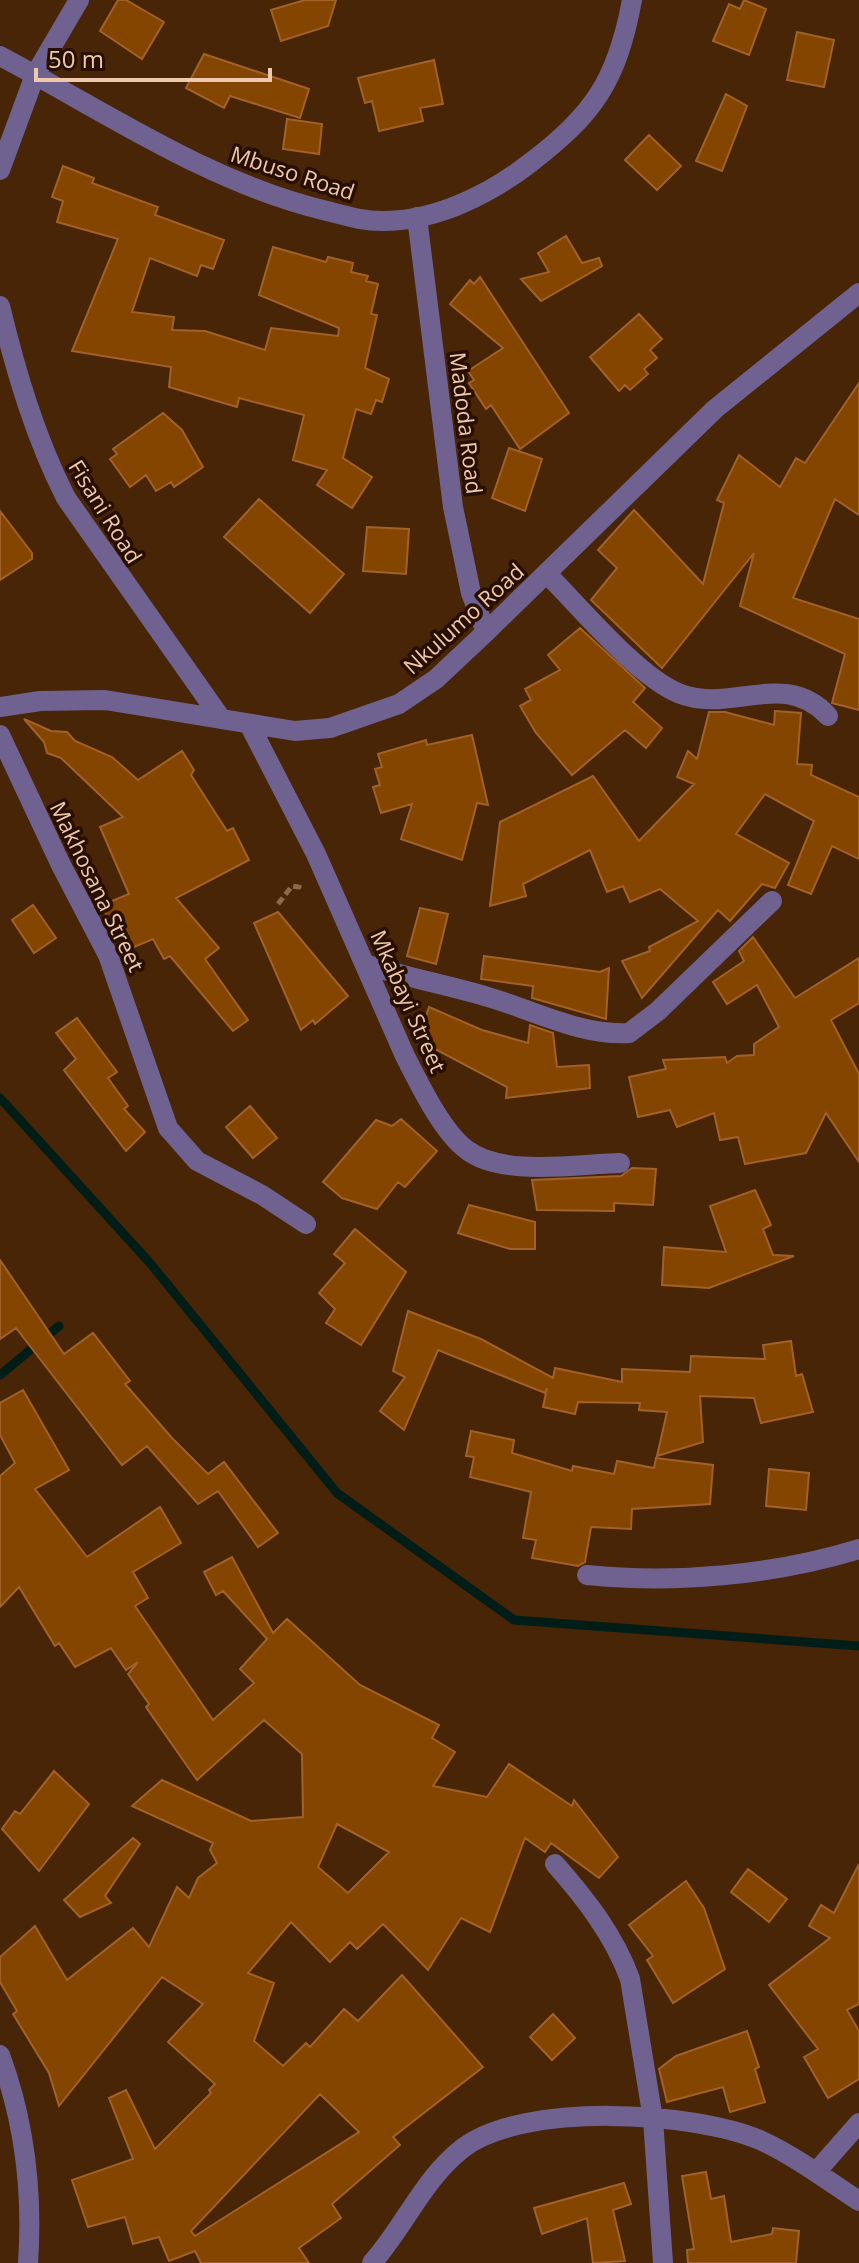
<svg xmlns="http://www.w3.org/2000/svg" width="859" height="2263" viewBox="0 0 859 2263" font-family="'Open Sans',sans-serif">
  <rect width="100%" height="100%" fill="#472506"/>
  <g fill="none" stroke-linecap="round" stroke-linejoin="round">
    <path stroke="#001d17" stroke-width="9" d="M0,1098L150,1263L337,1493L514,1620L859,1646
      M0,1375L59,1326"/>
  </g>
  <path fill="#834500" stroke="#a26129" stroke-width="2" fill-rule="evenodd" d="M118,0H126L164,22L142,59L100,31Z
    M305,0H336L328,26L281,41L271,10Z
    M744,0L766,9L749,55L713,41L729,4L740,9Z
    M797,32L834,40L824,87L787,80Z
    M204,54L309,89L300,118L230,96L224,108L186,88Z
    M434,60L443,104L420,108L423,121L379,131L372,101L365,103L358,78Z
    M726,94L747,106L722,171L696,161Z
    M287,119L322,124L319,154L283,149Z
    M649,135L681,166L657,190L625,160Z
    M63,166L94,178L92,183L158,207L155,215L224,240L213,269L201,265L197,276L150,258L132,312L174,317L172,330L205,331L265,350L271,328L338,336L339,328L259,295L273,247L326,262L328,257L353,263L351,272L368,276L366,281L378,284L371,314L377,315L365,368L389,379L382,402L376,400L371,414L356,409L343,458L372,477L352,508L317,485L327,470L293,460L304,415L239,398L237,407L169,387L171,367L72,351L118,239L57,222L63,201L52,197Z
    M566,236L582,263L599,258L602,266L541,301L521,279L549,272L538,253Z
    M480,277L569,413L520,449L491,405L486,409L469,383L474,380L468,371L503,348L450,304L470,280L474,284Z
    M639,314L662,339L650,350L657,358L644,369L648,374L630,390L625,385L619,391L590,357Z
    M859,383V515L835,499L793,598L859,619V710L832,703L845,654L740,606L754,553L662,668L591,600L617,568L598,550L634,510L703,584L724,503L717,500L739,455L780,487L796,458L805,463Z
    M163,413L182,430L203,467L174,487L171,482L156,491L146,475L130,487L110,459L117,454L113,449Z
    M509,448L542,459L525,511L492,498Z
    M259,499L344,574L310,613L224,537Z
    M0,511L32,553V559L0,580Z
    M367,527L409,529L406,574L363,571Z
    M580,628L645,688L633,702L662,728L646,748L625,730L572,775L536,733L520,706L531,700L525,689L560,670L548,655Z
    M775,711L801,713L797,764L812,765L811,775L859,797V859L832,846L811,894L788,885L814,821L765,794L736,834L789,863L775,888L762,884L730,921L718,910L642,998L622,961L650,951L649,947L698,921L660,889L630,902L623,886L607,892L590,850L523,884L526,896L490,906L500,822L593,776L639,841L694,784L677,777L688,751L697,759L709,712H725L774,725Z
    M24,719L51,731L67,732L75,741L112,757L138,780L182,751L194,770L191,775L227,831L233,828L249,860L176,898L219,948L205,959L248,1020L233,1031L170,956L164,959L153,939L122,952L102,905L129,894L100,827L123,817L61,758L47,753L44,742Z
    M472,735L488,805L477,803L462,860L401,839L412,804L381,813L373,787L380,785L375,769L382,767L378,754L426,740L427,745Z
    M33,905L56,938L34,953L12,920Z
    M420,908L448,914L436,964L407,956Z
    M278,912L348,996L315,1024L313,1020L301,1030L254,923Z
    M753,937L795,998L859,958V1003L831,1020L859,1074V1162L826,1113L806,1153L745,1164L738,1137L720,1140L714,1113L677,1127L670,1110L638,1117L629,1077L666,1069L663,1060L725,1057L727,1063L737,1056L754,1055V1044L779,1027L757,985L727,1004L713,982L744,961L739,951Z
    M484,956L600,972L609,968L606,1019L532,998L533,986L481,979Z
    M429,1007L482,1030L528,1043L530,1025L553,1033L557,1067L589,1065L590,1088L506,1098L507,1087L418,1040Z
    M77,1018L117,1072L108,1078L128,1106L124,1109L145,1132L126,1151L64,1070L76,1059L56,1033Z
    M250,1106L277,1138L253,1158L226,1127Z
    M401,1119L437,1151L405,1187L398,1182L377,1209L342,1198L323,1182L376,1120L392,1126Z
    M632,1168L656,1169L653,1205L614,1203V1211L537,1210L532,1180L621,1176Z
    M755,1190L771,1225L763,1229L773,1255L794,1256L709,1288L662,1285L664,1247L726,1252L710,1206Z
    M469,1205L535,1222V1249H510L458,1233Z
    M355,1229L406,1272L361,1345L326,1323L335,1309L319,1293L345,1263L334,1254Z
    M0,1260L64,1354L93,1333L130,1381L125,1384L172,1438L208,1474L224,1462L278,1533L258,1547L218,1491L198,1504L147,1446L122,1465L16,1328L0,1339Z
    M408,1311L481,1339L553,1378L555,1368L622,1382V1369L690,1372L691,1356L765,1359L763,1345L791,1341L796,1376L802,1374L813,1412L761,1423L754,1398L700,1396L703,1442L657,1456L667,1412L639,1410L640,1403L578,1402L575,1414L543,1407L547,1388L545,1393L438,1350L404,1430L380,1411L405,1377L393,1371Z
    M23,1390L69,1470L35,1489L87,1557L160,1507L181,1543L133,1572L148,1598L135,1606L213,1720L254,1683L240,1669L267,1639L223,1591L216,1595L204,1572L232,1557L273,1633L287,1619L360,1685L439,1725L432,1738L455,1752L433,1786L487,1797L509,1764L572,1806L574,1800L618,1857L599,1878L551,1843L545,1852L525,1838L490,1932L461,1918L428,1970L383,1924L357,1949L350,1942L330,1962L291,1922L248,1973L274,1983L254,2041L283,2066L306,2043L310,2047L344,2009L358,2021L402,1975L483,2067L393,2137L400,2145L332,2204L341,2218L299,2248L309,2263H201L195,2251L169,2261L159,2237L133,2244L125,2217L88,2227L72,2180L133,2159L109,2098L126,2090L155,2149L211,2093L209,2090L215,2084L168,2042L203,2004L162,1977L59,2106L49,2073L13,2014L17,2011L0,1982V1957L35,1926L67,1980L133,1928L149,1947L177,1887L189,1898L198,1878L217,1863L210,1850L213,1843L132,1806L162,1780L251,1821L303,1817L302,1754L264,1720L197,1780L146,1707L149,1704L128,1674L138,1662L126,1670L111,1648L75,1667L59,1643L55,1646L19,1587L0,1607V1476L15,1463L0,1435V1403ZM337,1824L389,1852L348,1893L318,1867ZM320,2094L359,2132L195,2236L191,2231Z
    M471,1431L514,1440L512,1453L572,1471L573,1466L614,1474L617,1461L654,1468L656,1458L713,1465L710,1504L632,1509L631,1529L591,1527L585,1562L578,1566L532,1558L536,1540L523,1538L531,1492L470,1477L474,1457L466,1456Z
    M769,1469L809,1473L806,1510L766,1506Z
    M54,1771L89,1804L39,1871L2,1829L15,1811L20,1814Z
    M133,1838L140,1844L105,1896L111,1903L80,1917L64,1900Z
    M859,1864V2004L847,2010L859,2031V2079L828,2098L804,2057L818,2049L769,1985L830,1938L809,1926L821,1905L834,1913Z
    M748,1869L787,1899L769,1922L731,1892Z
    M686,1881L704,1908L725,1969L673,2003L647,1960L653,1956L629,1925Z
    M553,2014L575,2038L552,2060L530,2037Z
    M747,2031L759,2067L755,2069L765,2102L730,2112L723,2087L667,2102L659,2069L676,2056Z
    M706,2172L711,2199L724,2196L731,2242L772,2234L773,2228L799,2231L796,2263H688L687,2250L694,2249L682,2176Z
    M624,2183L631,2204L613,2210L625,2261L593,2263L587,2218L542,2234L534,2208Z"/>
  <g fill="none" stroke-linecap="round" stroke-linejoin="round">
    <path stroke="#8c694b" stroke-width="5" stroke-dasharray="8 4" stroke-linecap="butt" d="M278,904L292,886L299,887L300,883"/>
    <path stroke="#706290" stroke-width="20" d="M0,56C106,112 209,183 327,211C346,216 366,222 386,221C438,220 490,194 530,163C594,114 617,81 632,0
      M0,170L35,75L79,0
      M417,217L453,507L471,593L486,632
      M0,306C16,372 35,437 66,498L220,717
      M547,574C581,608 636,675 678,693C731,715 784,668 828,716
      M0,707L40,701L105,700L295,731L330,728L399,704L436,679L486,632L715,409L859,293
      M249,724L316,854L405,1056C419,1083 442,1132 467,1150C502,1177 577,1164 620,1163
      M0,735L61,865L108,955L168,1128L197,1161L262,1195L306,1224
      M365,964C407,978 449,985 491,998C535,1011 582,1036 629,1033L658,1011L772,901
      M587,1575C676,1584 774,1575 859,1549
      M555,1864C585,1898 614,1935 630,1979L653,2119L663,2263
      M0,2055C25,2123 33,2191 28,2263
      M816,2172L859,2123
      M372,2263C405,2226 423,2179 463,2148C523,2102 692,2111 760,2140C795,2156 827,2180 859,2201"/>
  </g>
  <g text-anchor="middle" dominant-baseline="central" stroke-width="7" stroke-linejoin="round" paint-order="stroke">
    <g font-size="22" fill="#eec9ae" stroke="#280f00">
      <text transform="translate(293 172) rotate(18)">Mbuso Road</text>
      <text transform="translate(467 423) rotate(83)">Madoda Road</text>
      <text transform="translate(106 511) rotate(58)">Fisani Road</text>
      <text transform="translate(463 618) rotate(-42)">Nkulumo Road</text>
      <text transform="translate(98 886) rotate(64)">Makhosana Street</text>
      <text transform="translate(409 1001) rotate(66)">Mkabayi Street</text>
    </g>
  </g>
  <path d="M36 68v12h234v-12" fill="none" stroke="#eec9ae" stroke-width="4"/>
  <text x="48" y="68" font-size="24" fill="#eec9ae" stroke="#280f00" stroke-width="6" paint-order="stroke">50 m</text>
</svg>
